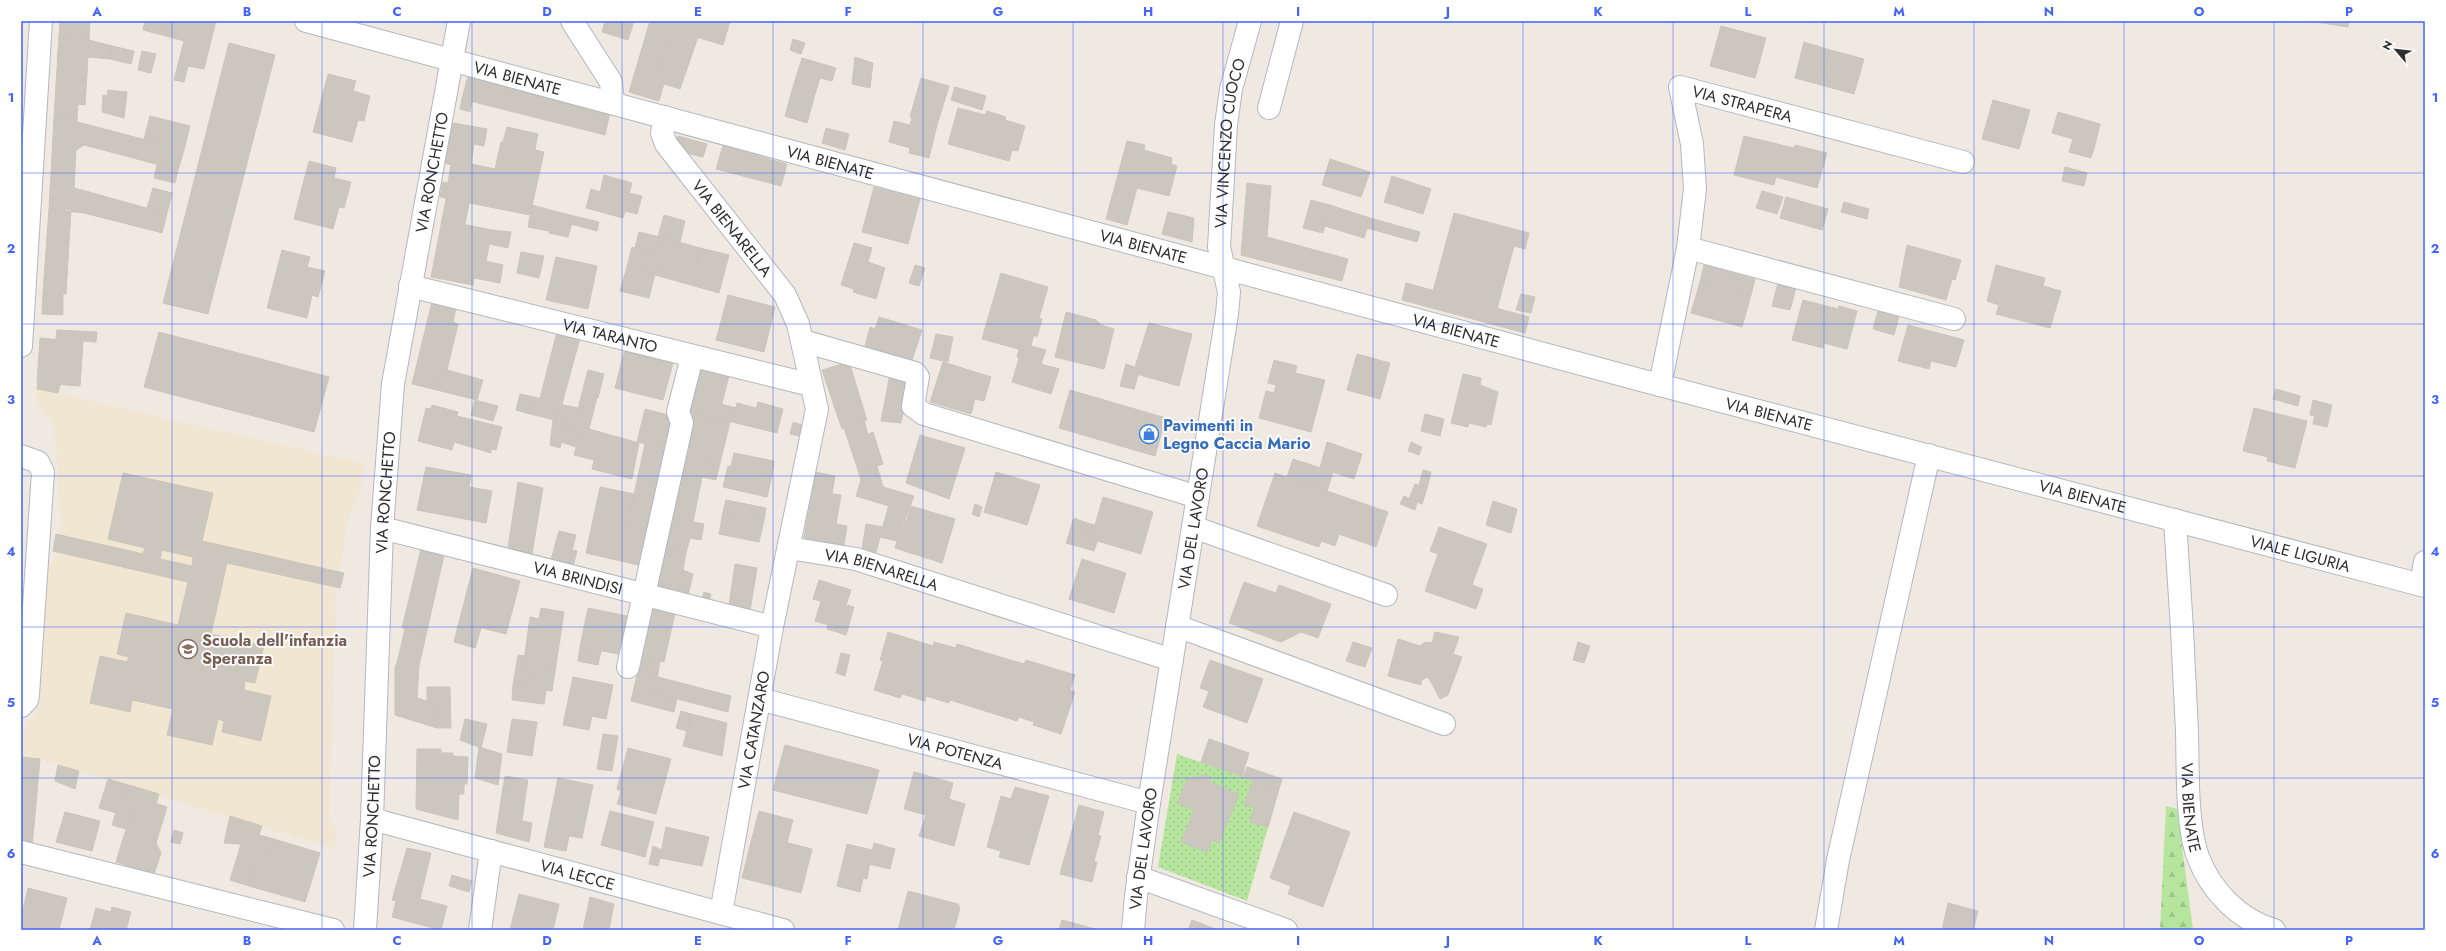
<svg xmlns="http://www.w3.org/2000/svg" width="2446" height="951" viewBox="0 0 2446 951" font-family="Jost,sans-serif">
  <defs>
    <pattern id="grass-dots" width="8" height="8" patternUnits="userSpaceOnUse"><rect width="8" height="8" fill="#b6e59e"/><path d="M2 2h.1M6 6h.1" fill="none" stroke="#9dc588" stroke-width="1.8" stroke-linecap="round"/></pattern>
    <pattern id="forest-firs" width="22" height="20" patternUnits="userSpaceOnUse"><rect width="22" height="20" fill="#b6e59e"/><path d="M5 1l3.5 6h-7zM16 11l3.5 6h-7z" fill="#9dc588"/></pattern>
  </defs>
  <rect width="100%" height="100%" fill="#efe9e1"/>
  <path fill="#f0e6d1" d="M37,389L365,464L358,499L349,513L336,587L329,823L336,830L335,849L40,759L21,757V730L38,710L47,568L59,553L53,551L56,534L62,535L55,426L37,403Z"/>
  <path fill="url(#grass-dots)" d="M1177,754L1279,789L1247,901L1158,867Z"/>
  <path fill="url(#forest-firs)" d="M2166,806L2177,809L2193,930H2160Z"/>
  <path fill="#cbc7bf" stroke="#cbc5ba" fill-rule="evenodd" d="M60,21H90L89,40L59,35Z
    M145,21H163L159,34L143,30Z
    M163,21H216L204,69L178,64L184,41L159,34Z
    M605,21H634L628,40L602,32Z
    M650,21L674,22L657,78L665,80L659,101L629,92Z
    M674,21H690L686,34L698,37L680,89L664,84L665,80L657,78Z
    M690,21H730L723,45L686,34Z
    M2310,21H2349L2348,27Z
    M1721,26L1766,38L1755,78L1710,66Z
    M59,35L89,40L85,105L78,104L77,119L54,118Z
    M793,39L805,43L801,54L790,50Z
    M89,40L112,46L110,59L88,57Z
    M1804,42L1830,50L1821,85L1795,78Z
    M229,43L275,55L208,314L163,303Z
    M112,46L134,51L131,64L110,59Z
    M1830,50L1864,59L1854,94L1821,85Z
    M142,51L156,54L151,73L138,70Z
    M855,57L873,63L870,88L852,84Z
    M802,58L836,68L832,81L820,78L815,94L793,87Z
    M178,64L188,66L184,82L174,80Z
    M328,74L356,81L353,91L370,96L364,121L358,120L352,142L313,132Z
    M468,76L610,112L605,135L462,99Z
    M921,78L949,86L937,125L910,117Z
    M793,87L815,94L807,123L785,116Z
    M955,87L986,96L982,110L951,100Z
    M108,90L127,92L124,118L102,112L103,95L107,96Z
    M462,99L472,101L470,112L460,109Z
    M1993,100L2030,110L2019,149L1982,139Z
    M958,108L985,115L987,111L1006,117L1005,120L1025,126L1018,151L1012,150L1009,161L948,144Z
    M2058,112L2100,124L2095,145L2052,133Z
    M150,116L190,126L184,150L144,139Z
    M54,118L77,119V122L112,131L107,151L84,145L76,150L74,188L89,192L84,213L49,209Z
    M912,118L937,125L929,158L909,153L910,148L889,142L894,121L910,125Z
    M453,123L487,129L484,146L474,144L471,164L495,169L501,142L544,152L530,215L440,197L443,182L448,183L451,165L445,163Z
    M507,127L538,134L535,149L503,142Z
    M826,128L849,134L845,150L822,143Z
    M112,131L184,150L178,170L107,151Z
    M678,136L707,144L703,157L682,152L674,140Z
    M1744,136L1794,148L1795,145L1827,153L1817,188L1776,177L1774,185L1734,175Z
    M2073,139L2095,145L2091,158L2069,152Z
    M1127,141L1145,145L1144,150L1172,158L1171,164L1177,166L1169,196L1137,188L1127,225L1106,219Z
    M723,146L787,164L781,186L716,169Z
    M1330,159L1370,172L1361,197L1322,185Z
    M309,161L336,168L334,178L351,182L344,208L339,207L333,229L294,219Z
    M157,165L178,170L175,183L154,178Z
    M2065,167L2087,173L2084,186L2062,181Z
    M604,175L632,183L629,193L642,196L637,214L625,211L623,218L586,208L591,189L600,192Z
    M1392,176L1431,189L1423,214L1384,202Z
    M1247,183L1271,186L1267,237L1348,259L1342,281L1241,255Z
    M874,187L920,199L908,244L862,232Z
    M153,188L172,193L162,233L151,230L157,211L147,208Z
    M1762,191L1783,197L1777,214L1756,208Z
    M89,192L157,211L151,230L84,213Z
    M1786,197L1828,209L1822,230L1780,218Z
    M446,199L469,203L465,224L442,220Z
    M1311,200L1330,205L1323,233L1303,228Z
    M1844,202L1869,209L1867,219L1841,212Z
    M532,205L554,211L549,231L528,227Z
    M1330,205L1370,218L1364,238L1325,226Z
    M49,209L71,210L66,294L43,293Z
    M554,211L574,216L568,237L549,233Z
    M1168,212L1194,218L1192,242L1162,234Z
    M1454,213L1529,233L1525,249L1514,246L1497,309L1433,291Z
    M664,215L685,221L680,242L658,237Z
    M574,216L599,222L597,231L571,224Z
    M1370,218L1420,232L1417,242L1367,228Z
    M442,220L492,230L486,261L503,265L500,283L474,278L473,285L431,277Z
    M492,230L511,232L508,248L490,244Z
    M639,232L664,238L659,257L635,248Z
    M664,238L700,248L691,285L655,275Z
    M854,243L872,248L868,262L885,268L876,299L853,292L854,289L841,285Z
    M1907,245L1961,260L1955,280L1952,279L1946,300L1899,287Z
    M632,247L659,257L655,274L627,267Z
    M700,248L729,255L719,293L691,285Z
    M282,250L310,257L307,267L325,271L318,297L312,295L307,318L267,308Z
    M521,252L544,256L539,278L517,273Z
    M556,257L597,266L588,309L546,300Z
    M915,265L925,268L919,286L909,283Z
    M1704,265L1755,279L1751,295L1700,282Z
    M1996,265L2045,278L2043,286L2061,291L2050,328L1996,314L1999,305L1987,301Z
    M627,267L655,274L649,298L620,291Z
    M1001,273L1048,287L1039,318L1042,319L1037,337L1034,335L1029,352L982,339Z
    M1700,282L1751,295L1742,327L1691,313Z
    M1406,283L1529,317L1525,333L1402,300Z
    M1778,283L1796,288L1790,310L1772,306Z
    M43,293L63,294V315L42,314Z
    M1521,294L1535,297L1531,313L1516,310Z
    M728,295L775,307L764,352L716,340Z
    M433,298L457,304L453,322L458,324L447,370L446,373L441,372L437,390L412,384Z
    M1803,300L1838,309L1839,306L1857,311L1847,349L1824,343L1823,348L1792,340Z
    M1879,307L1900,312L1894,335L1873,329Z
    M1066,312L1096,320L1101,325L1114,329L1104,369L1055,357Z
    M879,317L922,330L912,360L865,346L870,327L875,329Z
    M1149,323L1192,334L1179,386L1133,373Z
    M1908,325L1964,340L1956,367L1931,361L1929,369L1898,361Z
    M57,330L97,332L96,342L56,339Z
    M159,332L329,377L314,432L144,387Z
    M557,332L580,338L562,404L540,398Z
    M936,334L953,337L948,362L930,358Z
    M40,338L83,342L80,386L37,383Z
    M1031,346L1046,350L1041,364L1017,357L1019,349L1029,352Z
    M625,348L673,363L663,400L615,388Z
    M1357,354L1390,363L1380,399L1347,390Z
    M1019,358L1059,369L1051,394L1012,382Z
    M1274,360L1297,366L1295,373L1325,380L1311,432L1259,418L1266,391L1274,393L1276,385L1268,383Z
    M849,362L867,420L842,429L822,370Z
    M943,362L991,377L984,401L975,399L971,414L930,402Z
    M1126,364L1135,367L1133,373L1124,371Z
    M696,367L729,376L718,419L684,411Z
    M447,370L483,380L477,400L437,390L441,372L446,373Z
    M588,370L604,374L598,398L582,393Z
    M1124,371L1138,375L1134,389L1120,386Z
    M890,374L910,379L901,423L881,421Z
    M1463,374L1481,378L1480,385L1498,392L1491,425L1487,424L1486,427L1469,423L1468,427L1451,423Z
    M38,383L60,385L58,393L37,389Z
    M2276,389L2300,396L2298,406L2273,399Z
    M1070,390L1166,418L1155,456L1059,428Z
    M582,393L597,397L589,429L574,425Z
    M520,394L534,397L530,414L516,410Z
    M534,397L559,404L555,420L530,414Z
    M475,400L498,406L493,421L471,415Z
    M2313,400L2332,405L2327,427L2313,424L2315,416L2310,415Z
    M758,402L783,409L777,433L732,422L737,403L756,408Z
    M559,404L578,408L574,425L555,420Z
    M721,404L736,408L732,422L718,419Z
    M432,405L458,412L457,416L502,427L496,450L491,449V453L454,442L452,450L418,441L426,408L430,409Z
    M2254,408L2307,421L2295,468L2267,461L2268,457L2243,451Z
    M645,409L672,416L664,448L637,442Z
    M693,413L730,422L720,463L683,454Z
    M1425,414L1444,419L1440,436L1421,431Z
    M553,420L566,423L560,448L550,445Z
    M864,421L868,434L873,432L883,464L866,469L857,467L844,428Z
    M793,422L802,425L799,436L790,434Z
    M566,423L582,427L576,447L561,442Z
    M582,427L639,443L632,479L592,469L594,460L574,455Z
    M920,435L965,448L949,499L906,483Z
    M1327,442L1362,454L1354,479L1320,468Z
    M1411,442L1422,447L1419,455L1408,451Z
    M645,444L670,449L651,536L626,531Z
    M734,453L774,461L772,475L731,466Z
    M683,454L720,463L716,480L702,477L696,507L672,501Z
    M1293,459L1333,472L1327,491L1287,477Z
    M728,466L772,475L767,497L723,487Z
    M877,466L883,487L861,480L857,467L866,469Z
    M426,467L471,475L469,487L492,491L486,523L417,510Z
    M1423,470L1431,472L1427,488L1419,485Z
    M815,472L835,476L832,494L841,495L836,524L847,526L844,545L804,538Z
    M996,472L1040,485L1027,525L984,512Z
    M123,473L213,493L202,541L344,573L340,588L227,563L211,634L264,646L255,683L245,681L244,690L271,696L261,741L222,732L224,721L218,719L212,745L167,735L173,709L132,700L130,712L90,703L100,656L127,662L129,657L117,654L126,613L178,625L188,582L53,551L56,534L143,554L145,548L108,539ZM162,550L193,557L192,566L160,559Z
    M1275,473L1388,512L1376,547L1339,534L1335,546L1321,541L1319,547L1257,526Z
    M861,480L893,490L889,506L856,496Z
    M518,482L543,488L532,554L508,547Z
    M1415,484L1427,488L1422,504L1409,499Z
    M600,487L634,494L626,531L651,536L647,556L640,554L638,565L586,553Z
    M893,490L914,496L897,541L880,537Z
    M1404,496L1417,502L1415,510L1400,504Z
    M1103,497L1153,512L1141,554L1091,539Z
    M726,500L766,508L764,520L723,512Z
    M672,501L696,507L693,522L704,524L701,540L690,538L686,553L662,548Z
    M1493,501L1517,509L1511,533L1486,525Z
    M975,504L982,507L979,517L972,514Z
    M911,506L955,519L942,563L895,548L903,521L906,522Z
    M723,512L764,520L759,542L719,534Z
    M1074,518L1084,522L1077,546L1066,543Z
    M1084,522L1095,525L1091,539L1097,542L1094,551L1077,546Z
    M866,524L883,527L876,552L862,549Z
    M1439,527L1487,544L1472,585L1483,589L1476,609L1425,591L1438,554L1430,551Z
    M559,531L576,535L572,550L555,545Z
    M555,545L577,551L573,566L551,560Z
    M662,548L686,553L683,570L693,574L688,596L654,588Z
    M421,549L444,555L426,635L402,628Z
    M1082,559L1126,573L1114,613L1069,599Z
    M735,564L757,568L750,611L729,605Z
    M473,568L520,581L506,634L459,622Z
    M819,580L851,590L846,605L854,607L846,635L827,629L828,625L815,621L821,601L813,599Z
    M1244,582L1276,593L1279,585L1331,604L1318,638L1301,632L1281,642L1229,623Z
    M704,592L711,594L709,601L702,599Z
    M541,608L564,612L555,672L523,668L530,617L539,619Z
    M588,608L627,616L619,654L580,647Z
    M649,608L675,613L664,662L638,657Z
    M459,622L481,628L475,648L454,642Z
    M405,629L426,635L419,666L398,659Z
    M888,632L933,646L934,642L956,648L957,644L1024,664L1026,660L1075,675L1070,690L1075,692L1061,734L1033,725L1034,722L1019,717L1017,721L950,700L949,703L926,696L925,701L902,694L900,698L874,690L883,661L880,660Z
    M1435,632L1459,637L1453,654L1462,657L1448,695L1440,699L1430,680L1427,677L1421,681V685L1388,676L1398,639L1420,646L1425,642L1432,643Z
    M1353,642L1372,648L1365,667L1346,661Z
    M1578,642L1590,646L1584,663L1573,660Z
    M580,647L601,651L598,665L578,661Z
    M841,653L850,655L845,676L836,673Z
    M518,655L525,656L523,668L516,667Z
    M638,657L660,661L657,680L635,674Z
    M398,659L419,666L417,698L436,704L437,728L395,715V668Z
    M1210,660L1263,679L1247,723L1203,707L1209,691L1200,688Z
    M516,667L532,669L530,688L513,685Z
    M532,669L555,672L552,691L530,688Z
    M637,675L657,680L658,677L731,696L728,712L634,688Z
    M573,677L613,685L606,719L592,716L589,730L563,725Z
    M513,685L546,690L544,704L512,700Z
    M427,687H450L451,728H437L436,704L427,701Z
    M634,688L677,699L674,712L631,701Z
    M681,711L691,714L687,731L676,728Z
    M691,714L727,723L722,756L683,746Z
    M465,719L487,724L481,748L460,740Z
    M512,719L537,722L532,756L507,752Z
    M603,734L618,736L612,771L597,769Z
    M1209,739L1249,753L1242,776L1201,762Z
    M785,745L879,770L867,814L773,790Z
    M479,747L502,754L498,785L475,778Z
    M628,748L671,759L656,814L617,804L621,791L617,789Z
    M417,749H441V753H453V756L468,757L467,784H464V794H459L458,820L416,809Z
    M21,757L40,759L32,848L21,846Z
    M58,765L79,771L75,789L55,781Z
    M1247,767L1282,779L1279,789L1243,777Z
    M914,772L953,783L949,799L965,804L954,846L919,836L926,815L904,809Z
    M1209,775L1210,782L1239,794L1219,843L1212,840L1207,852L1181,842L1194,810L1178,803L1187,779Z
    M505,776L528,780L526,792L503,787Z
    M558,778L593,785L582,838L569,836L566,851L544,847Z
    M108,779L125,784L116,813L99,808Z
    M1253,780L1279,789L1268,827L1250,822L1254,808L1244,805Z
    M125,784L159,794L156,804L136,797L126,829L112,825Z
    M503,787L526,792L522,821L532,823L529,842L496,833Z
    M1015,787L1049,796L1029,865L999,857L1001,851L987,847L1001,796L1011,799Z
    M136,797L167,807L156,843L161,853L154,874L116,862Z
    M1079,805L1104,812L1098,835L1101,836L1094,861L1097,862L1092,882L1060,874Z
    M610,811L654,822L645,857L601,845Z
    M759,811L793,820L787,843L753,834Z
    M65,812L100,821L92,851L56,842Z
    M1294,812L1350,832L1323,907L1288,894L1291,886L1270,878Z
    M230,816L262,826L259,835L245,831L240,844L224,843Z
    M666,827L709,837L702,866L660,858Z
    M174,830L183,833L180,844L171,842Z
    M245,831L274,839L268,859L258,856L249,886L230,880Z
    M753,834L812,849L801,893L742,878Z
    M274,839L320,853L305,902L249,886L258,856L268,859Z
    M874,843L895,849L890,869L869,864Z
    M847,844L872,850L867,879L863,878L860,892L837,886Z
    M653,846L662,850L658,866L649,864Z
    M407,848L431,853L420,899L447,906L441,930L392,917L396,901L392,900Z
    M452,875L472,881L469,892L449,886Z
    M28,888L67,898L59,930H21V918Z
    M908,891L958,904L960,908L954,930H898Z
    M519,894L559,904L553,930H510Z
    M590,897L614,904L609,930H583Z
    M1948,903L1978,911L1973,930H1942Z
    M112,907L131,912L126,930H90L96,908L111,912Z
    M1062,920L1095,929V930H1059Z
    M1192,920L1218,930H1188Z"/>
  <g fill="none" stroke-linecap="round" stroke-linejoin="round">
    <g stroke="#b4b7c1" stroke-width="24">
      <g id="minor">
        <path id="s1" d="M306,21L1648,382L2425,586"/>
        <path d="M572,21L611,82L613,103"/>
        <path d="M1269,108L1292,21"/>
        <path id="s2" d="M665,117L662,133L666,144L785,295L798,324L817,409L772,627L721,913"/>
        <path d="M1688,248L1954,319"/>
        <path id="s3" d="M410,286L811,385"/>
        <path d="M803,341L915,373L918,377L913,406L924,414L1198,497"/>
        <path d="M21,346L41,21"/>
        <path id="s4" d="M1660,385L1688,248L1695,189L1692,144L1680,87L1963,162"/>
        <path d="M21,456L38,462L43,472L28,695L27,700L21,706"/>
        <path id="s5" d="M2175,520C2180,590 2184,660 2187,731C2188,767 2186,824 2198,857C2211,891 2239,920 2274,930"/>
        <path d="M1193,527L1386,595"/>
        <path id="s6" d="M382,528L772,627"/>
        <path id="s7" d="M789,548L856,559L1172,660"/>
        <path d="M2421,585L2425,562"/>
        <path d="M1177,626L1444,724"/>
        <path d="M628,667L682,423L678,412L692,357"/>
        <path id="s8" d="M760,699L1149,803"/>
        <path id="s9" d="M372,819L783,930"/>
        <path d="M21,852L333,930"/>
        <path d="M1138,877L1286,930"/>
        <path id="s10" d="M365,930L372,819L382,528L393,384L459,21"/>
        <path d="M480,930L491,851"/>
        <path id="s11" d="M1133,930L1136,896L1149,803L1227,314L1229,292L1219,247L1226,125L1231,89L1250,21"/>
        <path d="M1826,930L1838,860L1929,455"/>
      </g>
    </g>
    <use href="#minor" stroke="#fff" stroke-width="22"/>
  </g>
  <path fill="none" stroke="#4264fb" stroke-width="1" stroke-opacity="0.55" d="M172,21V930M322,21V930M472,21V930M622,21V930M773,21V930M923,21V930M1073,21V930M1223,21V930M1373,21V930M1523,21V930M1673,21V930M1824,21V930M1974,21V930M2124,21V930M2274,21V930M21,173H2425M21,324H2425M21,476H2425M21,627H2425M21,778H2425"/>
  <defs>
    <g id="shop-ring" transform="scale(1)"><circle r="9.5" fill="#fff" stroke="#3f7fe0" stroke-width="1.5"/><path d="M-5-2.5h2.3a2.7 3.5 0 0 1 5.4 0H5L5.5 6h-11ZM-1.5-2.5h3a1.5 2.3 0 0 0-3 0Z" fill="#3f7fe0"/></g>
    <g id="school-ring" transform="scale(1)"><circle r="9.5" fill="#fff" stroke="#8d6e63" stroke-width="1.5"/><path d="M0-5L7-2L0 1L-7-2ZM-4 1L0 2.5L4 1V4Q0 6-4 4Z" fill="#8d6e63"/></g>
  </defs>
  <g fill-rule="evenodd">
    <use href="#shop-ring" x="1149" y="434"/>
    <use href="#school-ring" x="188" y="649"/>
  </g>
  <g text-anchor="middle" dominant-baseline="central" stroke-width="3.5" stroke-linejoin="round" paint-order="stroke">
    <g font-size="16" fill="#2e2e2e" stroke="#fff">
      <text stroke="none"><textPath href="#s1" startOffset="219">VIA BIENATE</textPath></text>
      <text stroke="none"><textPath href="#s4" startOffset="367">VIA STRAPERA</textPath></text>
      <text stroke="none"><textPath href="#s11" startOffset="796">VIA VINCENZO CUOCO</textPath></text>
      <text stroke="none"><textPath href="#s1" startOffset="543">VIA BIENATE</textPath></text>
      <text stroke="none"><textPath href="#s10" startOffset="762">VIA RONCHETTO</textPath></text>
      <text stroke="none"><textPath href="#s2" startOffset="135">VIA BIENARELLA</textPath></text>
      <text stroke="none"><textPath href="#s1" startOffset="867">VIA BIENATE</textPath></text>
      <text stroke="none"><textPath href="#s1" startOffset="1191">VIA BIENATE</textPath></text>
      <text stroke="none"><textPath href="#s3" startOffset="206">VIA TARANTO</textPath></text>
      <text stroke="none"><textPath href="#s1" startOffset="1515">VIA BIENATE</textPath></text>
      <text stroke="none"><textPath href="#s10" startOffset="438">VIA RONCHETTO</textPath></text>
      <text stroke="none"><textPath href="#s1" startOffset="1839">VIA BIENATE</textPath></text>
      <text stroke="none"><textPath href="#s11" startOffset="406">VIA DEL LAVORO</textPath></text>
      <text stroke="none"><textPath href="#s1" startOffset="2064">VIALE LIGURIA</textPath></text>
      <text stroke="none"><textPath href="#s7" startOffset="95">VIA BIENARELLA</textPath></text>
      <text stroke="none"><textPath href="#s6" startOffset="202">VIA BRINDISI</textPath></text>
      <text transform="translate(754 730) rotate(-80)">VIA CATANZARO</text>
      <text stroke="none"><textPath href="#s8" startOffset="202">VIA POTENZA</textPath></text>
      <text stroke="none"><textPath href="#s5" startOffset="288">VIA BIENATE</textPath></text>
      <text stroke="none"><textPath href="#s10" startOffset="114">VIA RONCHETTO</textPath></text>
      <text stroke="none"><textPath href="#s11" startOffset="82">VIA DEL LAVORO</textPath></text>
      <text stroke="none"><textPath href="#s9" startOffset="213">VIA LECCE</textPath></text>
    </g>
    <g font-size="16" font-weight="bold" fill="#366cbe" stroke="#fff" text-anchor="start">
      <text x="1163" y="425">Pavimenti in<tspan x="1163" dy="18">Legno Caccia Mario</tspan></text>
    </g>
    <g font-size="16" font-weight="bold" fill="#785e54" stroke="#fff" text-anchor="start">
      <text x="202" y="640">Scuola dell'infanzia<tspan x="202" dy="18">Speranza</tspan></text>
    </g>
  </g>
  <rect width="2446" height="951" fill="none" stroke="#ffffff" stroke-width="44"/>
  <g transform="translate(2396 50) rotate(298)" stroke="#ffffff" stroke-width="3" paint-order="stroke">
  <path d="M0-3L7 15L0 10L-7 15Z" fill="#2e2e2e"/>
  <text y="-6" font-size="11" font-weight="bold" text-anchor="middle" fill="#2e2e2e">N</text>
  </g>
  <rect x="22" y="22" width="2402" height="907" fill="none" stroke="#4264fb" stroke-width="1.5"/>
  <g font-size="13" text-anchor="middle" font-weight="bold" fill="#4264fb">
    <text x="97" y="16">A</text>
    <text x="247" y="16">B</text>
    <text x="397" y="16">C</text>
    <text x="547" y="16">D</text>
    <text x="698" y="16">E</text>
    <text x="848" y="16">F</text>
    <text x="998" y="16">G</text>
    <text x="1148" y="16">H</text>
    <text x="1298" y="16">I</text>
    <text x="1448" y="16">J</text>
    <text x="1598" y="16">K</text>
    <text x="1748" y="16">L</text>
    <text x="1899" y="16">M</text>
    <text x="2049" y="16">N</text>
    <text x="2199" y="16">O</text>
    <text x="2349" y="16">P</text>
    <text x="11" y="102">1</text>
    <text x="2435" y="102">1</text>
    <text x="11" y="253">2</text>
    <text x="2435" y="253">2</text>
    <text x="11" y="404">3</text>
    <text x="2435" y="404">3</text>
    <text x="11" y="556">4</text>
    <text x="2435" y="556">4</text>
    <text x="11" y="707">5</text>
    <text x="2435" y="707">5</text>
    <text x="11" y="858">6</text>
    <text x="2435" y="858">6</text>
    <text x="97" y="945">A</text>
    <text x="247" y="945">B</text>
    <text x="397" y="945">C</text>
    <text x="547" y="945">D</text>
    <text x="698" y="945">E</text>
    <text x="848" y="945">F</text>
    <text x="998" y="945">G</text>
    <text x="1148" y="945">H</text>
    <text x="1298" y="945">I</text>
    <text x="1448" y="945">J</text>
    <text x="1598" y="945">K</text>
    <text x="1748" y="945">L</text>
    <text x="1899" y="945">M</text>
    <text x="2049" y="945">N</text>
    <text x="2199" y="945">O</text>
    <text x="2349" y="945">P</text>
  </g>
</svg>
